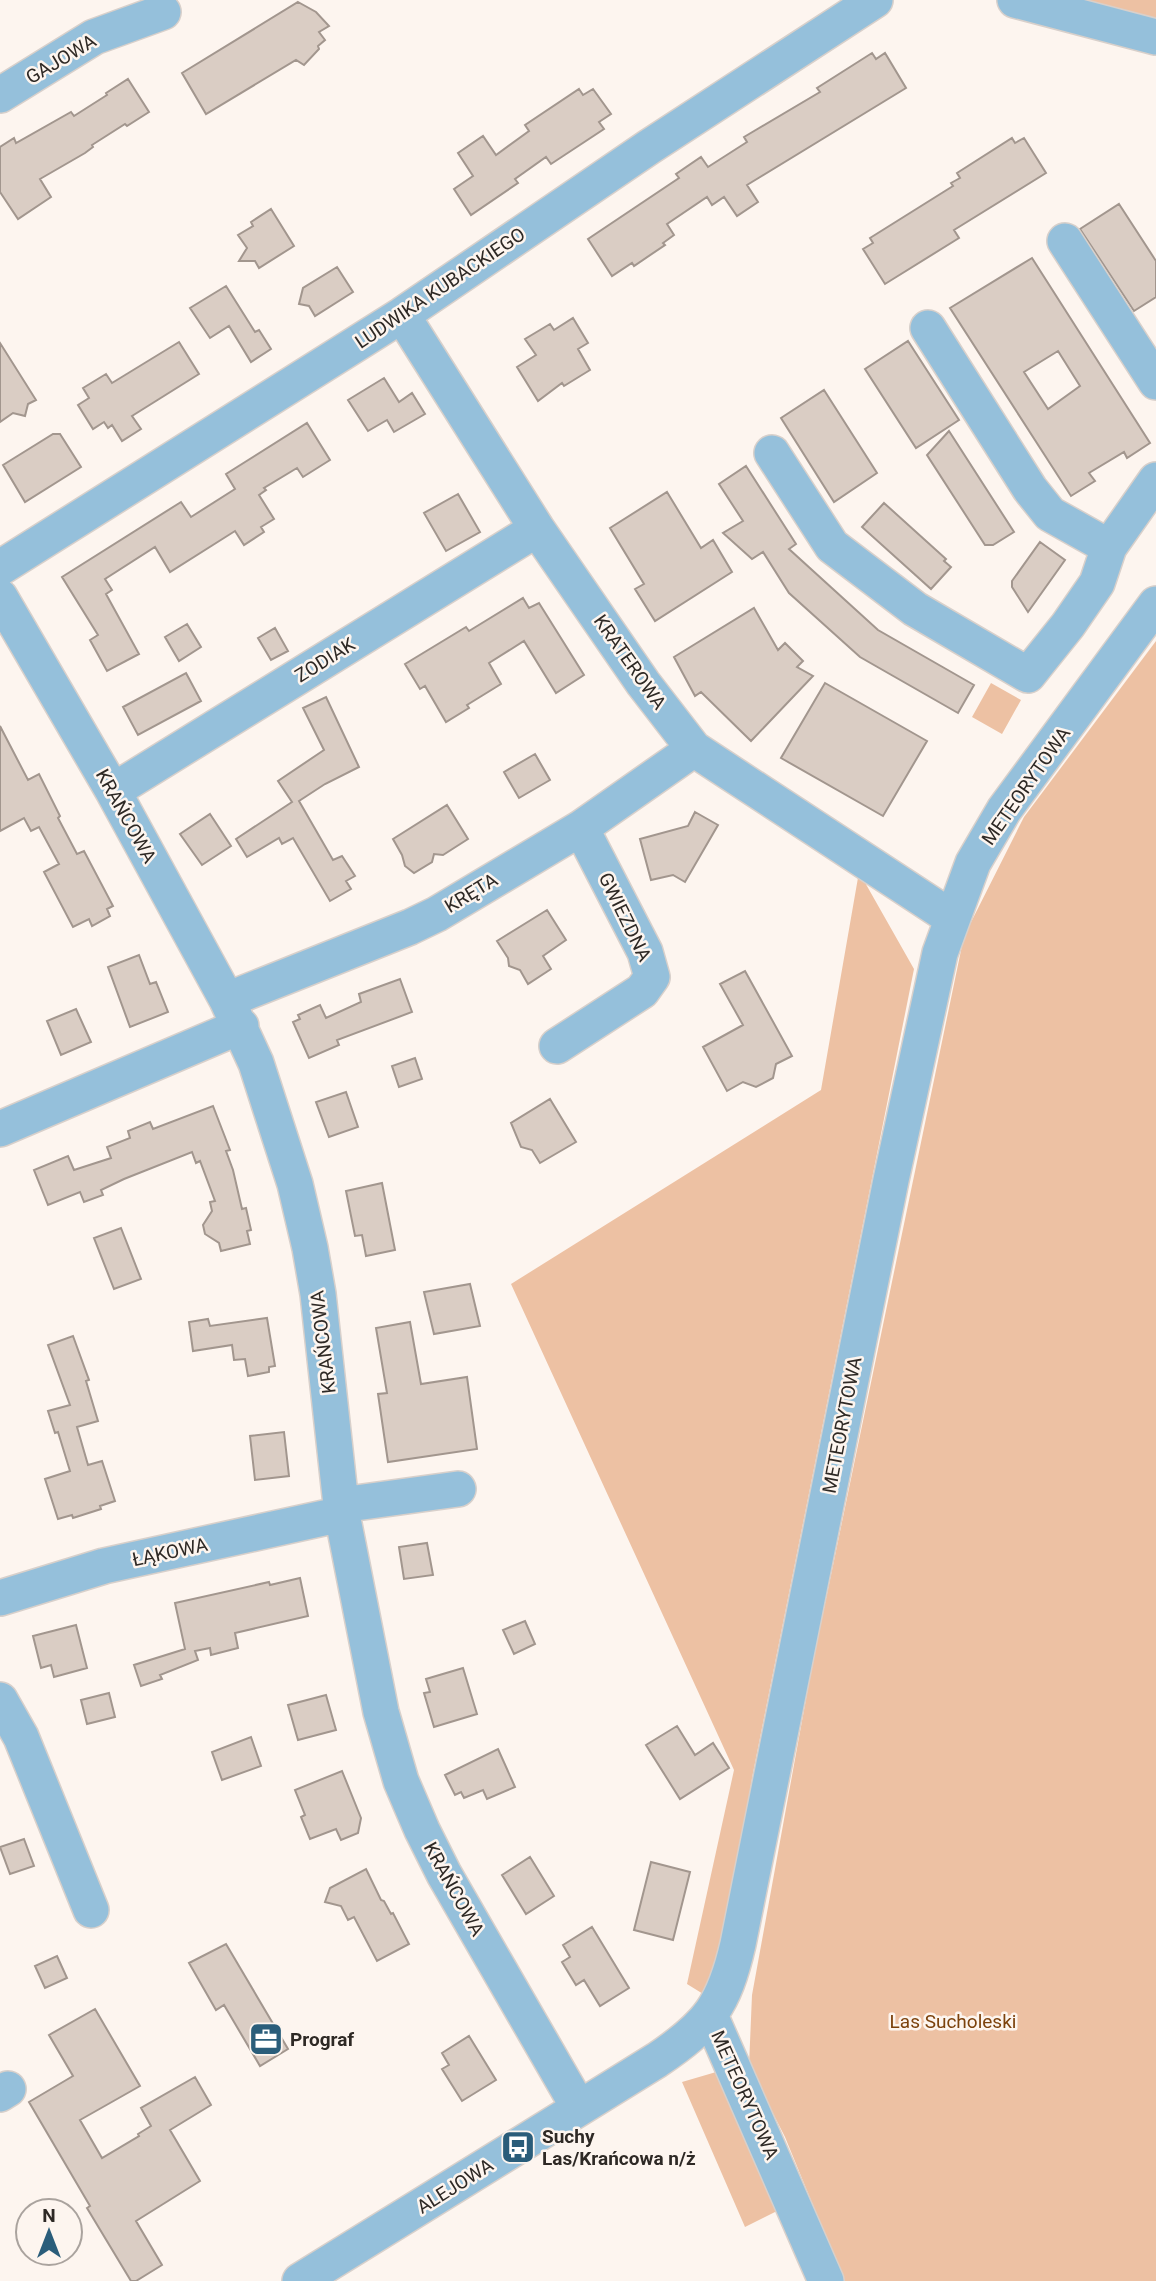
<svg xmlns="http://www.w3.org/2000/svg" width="1156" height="2281" viewBox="0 0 1156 2281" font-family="Roboto,sans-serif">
  <rect width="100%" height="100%" fill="#fdf5ef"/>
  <path fill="#edc1a3" d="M1060,0H1156V26Z
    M1156,641V2281H844L785,2137L749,2066L752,1995L812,1666L964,936L1024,817Z
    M991,683L1021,700L1002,734L972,717Z
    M859,872L914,969L753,1773L724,1941L708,1997L687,1984L734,1770L511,1284L821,1090Z
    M723,2070L789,2205L745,2227L682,2082Z"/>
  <path fill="#dacdc4" stroke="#a2968e" stroke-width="2" fill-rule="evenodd" d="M298,2L316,12L329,26L319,32L325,40L318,46L319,49L304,65L296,60L206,114L182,73Z
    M872,53L876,59L885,53L906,88L747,185L758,202L737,216L724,197L712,205L707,197L667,224L674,235L663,243L665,245L634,266L632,263L612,276L588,239L679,178L676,174L701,157L708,167L747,142L744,137L820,92L817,88Z
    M128,79L149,112L127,126L125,124L92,145L93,147L85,153L40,179L51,197L18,219L0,192V147L14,138L16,143L71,112L74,116L107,95L106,93Z
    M579,89L583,95L593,89L611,114L599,122L604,129L551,164L546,157L515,179L518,183L471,215L454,189L473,176L458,153L483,136L496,155L529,131L525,125Z
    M1012,138L1015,143L1024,138L1046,173L954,230L959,238L885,284L863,249L873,243L870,238L953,186L951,183L960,178L957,173Z
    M1119,204L1156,261V297L1134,311L1080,229Z
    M271,209L294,246L259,268L255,261H239L247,248L238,235L253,226L251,222Z
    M1032,258L1150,443L1127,458L1124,452L1089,473L1095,481L1071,496L950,308ZM1058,351L1080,386L1048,409L1024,372Z
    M337,267L353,292L315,316L309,306L299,304L303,288Z
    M226,286L255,332L259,330L271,349L251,362L229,326L210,338L190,308Z
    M573,318L588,343L578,349L590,370L564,386L562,383L538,401L517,367L536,355L525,339L550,324L554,330Z
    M908,341L959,420L916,448L865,369Z
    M179,342L199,374L132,416L141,429L122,441L112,425L108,428L104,422L93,429L78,405L89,398L83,388L106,374L112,383Z
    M0,343L36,400L28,404L25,416L13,413L0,422Z
    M384,378L399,402L412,393L425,414L394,432L387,420L368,431L348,400Z
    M824,390L877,473L834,502L781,418Z
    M307,423L330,460L303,477L297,468L264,488L266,490L259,495L274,519L261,527L264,532L244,545L235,531L170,572L155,547L105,579L112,590L106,594L139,654L107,671L90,640L98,635L62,577L181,502L191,517L235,489L226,474Z
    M949,431L1014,532L993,545H985L927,455Z
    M53,434H60L81,467L25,502L3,465Z
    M746,466L796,544L789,549L878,630L974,685L958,713L860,657L789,593L763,552L752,559L723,533L743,521L719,484Z
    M667,492L701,548L713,540L732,572L655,621L635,589L644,584L610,528Z
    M458,494L480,532L446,551L424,513Z
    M884,503L946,559L944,561L951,567L931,589L862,527Z
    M1040,542L1065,560L1028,612L1012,587V581Z
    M523,598L529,608L539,603L584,675L556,693L524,641L489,663L501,684L467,705L469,708L446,722L425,686L420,689L405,664L466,627L469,631Z
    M754,608L778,650L785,643L803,661L797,667L813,676L751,741L701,692L695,696L674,657Z
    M187,624L201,647L179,661L165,637Z
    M275,628L288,651L271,660L258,638Z
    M186,673L201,701L138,735L123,707Z
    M825,683L927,741L883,816L781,758Z
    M326,697L359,767L325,784L299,801L333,860L342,856L355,876L346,881L351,889L330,901L293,838L282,844L279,838L247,857L236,839L292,802L278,781L324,750L303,708Z
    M0,726L28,780L39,774L60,816L58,818L77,854L84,851L113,906L107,909L110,916L92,926L89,919L73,927L44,872L59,864L39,827L31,831L24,818L0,831Z
    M535,754L550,780L519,798L504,772Z
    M447,805L468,839L443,855L434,854L432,862L414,873L405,866L402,855L393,839Z
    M695,812L718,825L685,882L673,875L651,880L640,839L688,826Z
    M210,814L231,846L202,865L180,834Z
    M547,910L566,940L543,956L551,969L528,984L520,970L509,966L508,958L497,941Z
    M139,955L150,984L156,982L168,1012L130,1027L108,967Z
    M745,971L792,1056L776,1064L773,1078L756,1087L743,1082L727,1091L703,1047L743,1025L720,984Z
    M400,979L412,1012L337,1040L339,1045L309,1058L293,1022L300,1019L298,1015L320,1005L326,1018L361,1002L359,994Z
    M76,1009L91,1042L61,1055L47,1021Z
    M415,1058L422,1079L399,1087L392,1066Z
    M346,1092L358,1127L329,1137L316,1102Z
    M550,1099L576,1142L540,1163L532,1150L521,1147L511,1123Z
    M213,1106L230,1150L226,1151L233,1170L242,1209L246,1208L251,1230L247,1231L250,1244L221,1251L219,1243L205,1234L203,1225L212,1211L210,1202L215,1201L200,1161L196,1163L192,1152L124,1179L101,1190L103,1195L84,1202L80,1192L48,1205L34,1170L68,1156L74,1170L111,1158L107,1147L130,1138L128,1131L150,1122L153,1129Z
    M382,1183L395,1250L366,1256L362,1235L355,1236L346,1191Z
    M121,1228L141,1279L114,1289L94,1238Z
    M470,1284L480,1326L434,1334L424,1292Z
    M267,1318L275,1366L269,1367V1372L248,1376L245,1359L234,1360L232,1345L193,1351L189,1322L208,1319L210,1326Z
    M410,1322L421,1384L467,1377L477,1449L388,1462L378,1394L387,1393L376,1328Z
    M73,1336L89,1380L86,1381L98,1421L77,1427L88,1465L102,1461L115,1501L100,1506L101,1509L73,1518L72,1515L58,1519L45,1479L70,1471L58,1432L55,1433L48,1411L70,1405L48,1345Z
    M284,1432L289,1476L255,1480L250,1436Z
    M427,1543L433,1575L404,1579L399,1547Z
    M300,1578L308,1616L235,1633L238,1648L211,1655L210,1648L195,1651L198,1660L160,1675L162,1679L141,1686L134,1665L185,1649L175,1603L269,1582L270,1585Z
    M525,1621L535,1644L514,1654L503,1630Z
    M76,1625L87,1668L54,1677L51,1665L41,1668L33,1636Z
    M463,1668L477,1714L434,1727L424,1693L430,1692L426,1679Z
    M109,1693L115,1717L87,1724L81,1700Z
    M326,1695L336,1730L298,1740L288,1705Z
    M677,1726L695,1755L713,1743L729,1768L680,1799L646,1745Z
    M251,1737L261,1766L222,1780L212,1752Z
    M498,1749L515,1787L487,1799L483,1790L464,1798L461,1792L455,1795L445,1775Z
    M342,1771L361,1818L358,1833L341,1840L336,1829L310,1839L301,1817L305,1815L295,1790Z
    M24,1839L34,1866L10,1874L0,1847Z
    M530,1857L554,1896L526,1914L502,1875Z
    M651,1862L690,1872L673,1940L634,1930Z
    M366,1869L381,1900L384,1901L391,1914L393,1913L409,1944L377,1961L354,1917L348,1920L341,1906L325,1902L330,1888Z
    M592,1927L629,1988L600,2006L584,1980L576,1985L562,1962L570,1957L563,1945Z
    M226,1944L288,2049L260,2066L224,2005L216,2010L189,1963Z
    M57,1956L67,1978L45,1988L35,1966Z
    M95,2009L140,2086L80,2120L102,2158L139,2136L138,2134L151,2126L141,2108L195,2077L211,2105L170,2130L200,2181L136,2221L162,2265L136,2281H131L87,2208L90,2206L29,2102L73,2076L49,2035Z
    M469,2036L496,2080L462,2101L442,2069L449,2065L442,2053Z"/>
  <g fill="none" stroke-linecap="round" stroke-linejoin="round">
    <g stroke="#d8d0cb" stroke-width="38">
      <path id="minor" d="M1015,0L1156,37
        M0,95L94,37L163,12
        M1065,241L1156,382
        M402,315L537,529L643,683L694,749L952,918
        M928,328L1030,489L1050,514L1109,547L1156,480
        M772,453L832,546L915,609L1028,675L1068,625L1097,583L1109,547
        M0,568L402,315L649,147L875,0
        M0,597L113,791L227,1000L256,1063L295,1184L310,1248L318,1294L342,1514L381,1712L401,1781L422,1830L444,1874L579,2108
        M113,791L537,529
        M227,1000L410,927L437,914L581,828L694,749
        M557,1046L642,991L652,977L645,952L581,828
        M0,1129L241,1026
        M341,1505L458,1489
        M0,1598L104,1566L342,1514
        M0,1700L21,1737L91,1910
        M710,2015L826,2281
        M0,2094L8,2089
        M300,2281L657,2060C709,2025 724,2005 738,1944L891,1180L940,953L973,863L1004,810L1156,604"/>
    </g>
    <use href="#minor" stroke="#95c0db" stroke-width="35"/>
  </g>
  <defs>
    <g id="office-square" transform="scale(1.75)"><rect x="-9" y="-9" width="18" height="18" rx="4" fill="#2a5d7a" stroke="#fdf5ef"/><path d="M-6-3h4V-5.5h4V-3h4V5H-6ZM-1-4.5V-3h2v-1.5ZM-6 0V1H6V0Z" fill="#fff"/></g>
    <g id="bus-square" transform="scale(1.75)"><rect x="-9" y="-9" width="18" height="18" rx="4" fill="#2a5d7a" stroke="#fdf5ef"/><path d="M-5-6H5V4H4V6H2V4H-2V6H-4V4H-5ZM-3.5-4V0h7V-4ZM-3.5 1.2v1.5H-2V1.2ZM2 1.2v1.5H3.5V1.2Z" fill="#fff"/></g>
  </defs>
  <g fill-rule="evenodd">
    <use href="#office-square" x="266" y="2039"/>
    <use href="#bus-square" x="518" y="2147"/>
  </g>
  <g text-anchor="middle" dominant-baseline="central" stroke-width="5" stroke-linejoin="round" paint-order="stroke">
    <g font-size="19" fill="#2e2925" stroke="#fdf5ef">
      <text transform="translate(61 59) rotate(-31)">GAJOWA</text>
      <text transform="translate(440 288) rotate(-34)">LUDWIKA KUBACKIEGO</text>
      <text transform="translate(325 660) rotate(-32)">ZODIAK</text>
      <text transform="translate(630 662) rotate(55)">KRATEROWA</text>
      <text transform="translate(1026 786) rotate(-55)">METEORYTOWA</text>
      <text transform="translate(126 816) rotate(61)">KRAŃCOWA</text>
      <text transform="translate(471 893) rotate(-31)">KRĘTA</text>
      <text transform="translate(625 917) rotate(64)">GWIEZDNA</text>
      <text transform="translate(323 1342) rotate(-97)">KRAŃCOWA</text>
      <text transform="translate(842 1425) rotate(-79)">METEORYTOWA</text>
      <text transform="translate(170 1552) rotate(-12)">ŁĄKOWA</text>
      <text transform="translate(454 1889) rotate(61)">KRAŃCOWA</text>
      <text transform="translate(745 2095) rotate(66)">METEORYTOWA</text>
      <text transform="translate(455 2186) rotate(-32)">ALEJOWA</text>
    </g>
    <g font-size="19" fill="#7c420c" stroke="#fdf5ef">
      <text x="953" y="2021">Las Sucholeski</text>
    </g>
    <g font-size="19" font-weight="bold" fill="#2e2925" stroke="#fdf5ef" text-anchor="start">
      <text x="290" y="2039">Prograf</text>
      <text x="542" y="2136">Suchy<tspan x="542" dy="22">Las/Krańcowa n/ż</tspan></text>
    </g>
  </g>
  <g transform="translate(49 2232)"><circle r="33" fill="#fdf5ef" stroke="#aaa39e" stroke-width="2"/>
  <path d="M0-5L12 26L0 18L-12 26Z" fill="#2a5d7a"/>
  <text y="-10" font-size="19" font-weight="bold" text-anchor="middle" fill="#2e2925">N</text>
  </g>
</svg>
